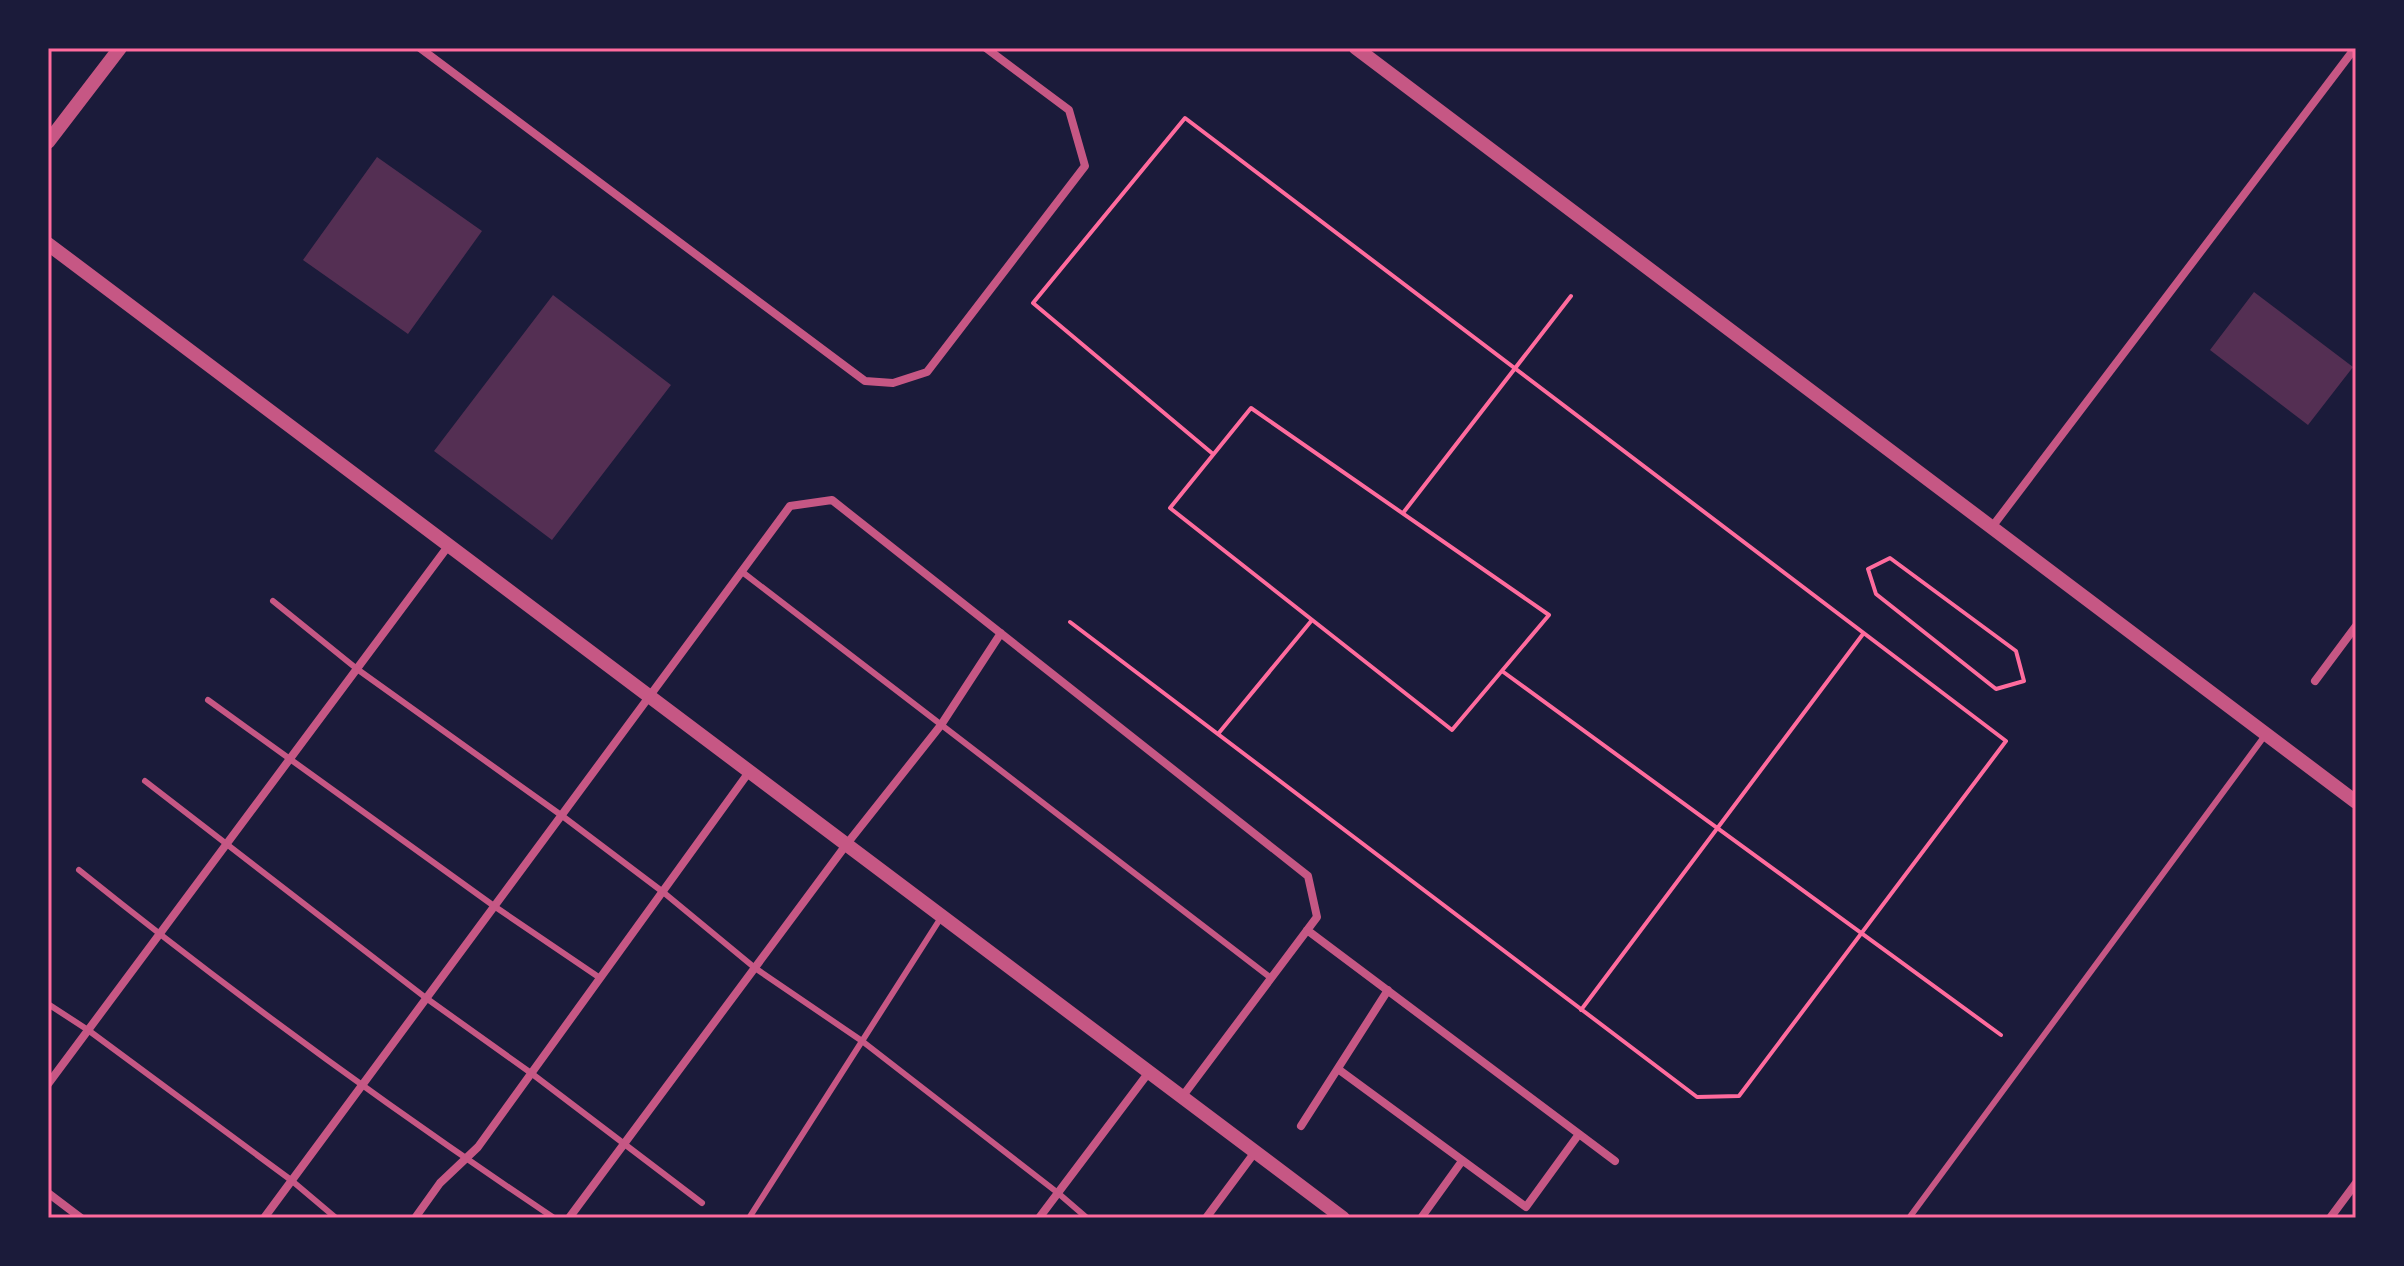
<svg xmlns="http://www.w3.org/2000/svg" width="2404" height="1266" viewBox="0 0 2404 1266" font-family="Karla,sans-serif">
  <rect width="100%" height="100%" fill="#1b1b3a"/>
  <path fill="#542f53" d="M377,157L482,231L408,334L303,260Z
    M2254,292L2353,367L2308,425L2210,350Z
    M553,295L671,385L552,540L434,451Z"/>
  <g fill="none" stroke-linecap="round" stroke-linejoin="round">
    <path stroke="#ff6b9d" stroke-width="4" d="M1251,408L1549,615L1452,730L1170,508Z
      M1403,513L1571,296
      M1890,558L2016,651L2024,681L1996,689L1876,594L1868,569Z
      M1070,622L1697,1097L1739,1096L2006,741L1185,118L1033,303L1213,454
      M1502,671L2001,1035
      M1218,734L1312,620
      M1581,1010L1863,634"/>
    <path stroke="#c65784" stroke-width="6" d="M741,571L1271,978
      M273,601L357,669L561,815L663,892L755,968L862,1041L1058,1193L1087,1218
      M208,700L494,906L600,978
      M145,781L426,998L531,1073L702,1203
      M79,870C232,993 391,1109 554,1218
      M48,1004L88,1030L291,1180L336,1218
      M749,1218L942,916
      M1909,1218L2266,734"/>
    <path stroke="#c65784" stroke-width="8" d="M420,48L865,381L893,383L927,372L1085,166L1069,110L986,48
      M1992,527L2355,48
      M2315,681L2356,626
      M1307,930L1615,1161
      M1338,1069L1526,1207L1579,1134
      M48,1084L449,545
      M1301,1126L1388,990
      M48,1193L81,1218
      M264,1218L790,506L832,500L1308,876L1317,917L1182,1097
      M415,1218L440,1183L478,1147L749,772
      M569,1218L846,845L941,725L1001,633
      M1039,1218L1149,1072
      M1206,1218L1255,1152
      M1421,1218L1462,1161
      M2330,1218L2356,1183"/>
    <path stroke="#c65784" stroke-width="14" d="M1356,48L2356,802
      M48,142L120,48
      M48,244L1343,1218"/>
  </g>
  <rect width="2404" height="1266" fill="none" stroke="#1b1b3a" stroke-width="100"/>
  <rect x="50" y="50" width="2304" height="1166" fill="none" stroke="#ff6b9d" stroke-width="3"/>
</svg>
